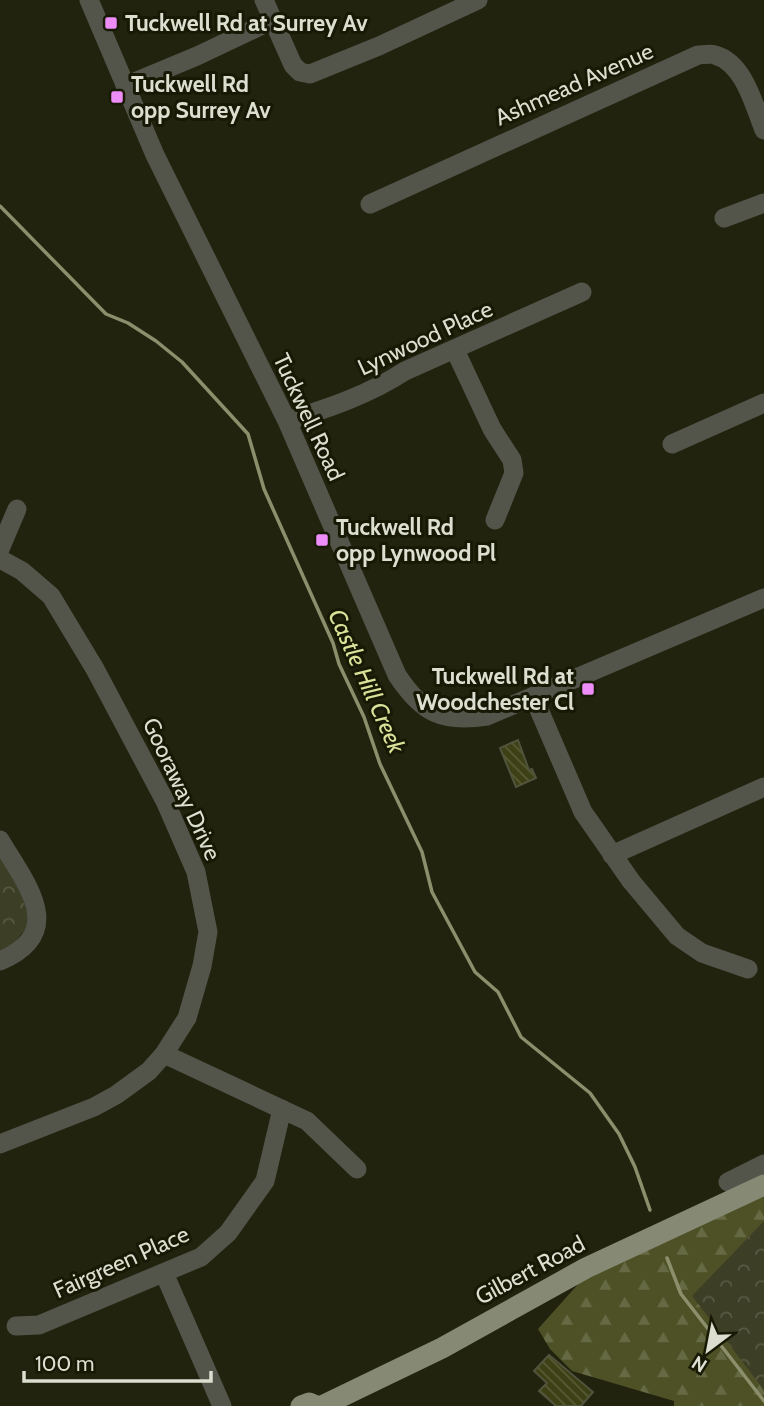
<svg xmlns="http://www.w3.org/2000/svg" width="764" height="1406" viewBox="0 0 764 1406" font-family="Cabin,sans-serif">
  <defs>
    <pattern id="forest-firs" width="22" height="20" patternUnits="userSpaceOnUse" patternTransform="scale(1.75)"><rect width="22" height="20" fill="#4d5125"/><path d="M5 1l3.5 6h-7zM16 11l3.5 6h-7z" fill="#666a44"/></pattern>
    <pattern id="park-crowns" width="20" height="18" patternUnits="userSpaceOnUse" patternTransform="scale(1.75)"><rect width="20" height="18" fill="#3c3f25"/><path d="M2 6a3 3 0 1 1 6 0M12 15a3 3 0 1 1 6 0" fill="none" stroke="#585a44"/></pattern>
    <pattern id="building-back-hatch" width="6" height="6" patternUnits="userSpaceOnUse" patternTransform="scale(1.75)"><rect width="6" height="6" fill="#3d4014"/><path d="M-1 5l2 2M0 0l6 6M5-1l2 2" fill="none" stroke="#585b35"/></pattern>
  </defs>
  <rect width="100%" height="100%" fill="#21230e"/>
  <path fill="url(#forest-firs)" d="M764,1195V1406H674V1401L572,1371L550,1349L538,1329L580,1282Z"/>
  <path fill="url(#park-crowns)" d="M0,851L19,883L30,924L13,944L0,951Z
    M764,1221V1390L692,1296Z"/>
  <g fill="none" stroke-linecap="round" stroke-linejoin="round">
    <path stroke="#8c8f6c" stroke-width="3.5" d="M0,206L106,314L128,323L156,341L182,362L248,434L264,489L333,643L339,664L364,717L380,764L422,852L432,892L475,972L498,992L521,1037L590,1093L619,1134L635,1167L650,1210
      M667,1258L681,1294L764,1401"/>
  </g>
  <path fill="url(#building-back-hatch)" stroke="#51543d" stroke-width="2" d="M518,740L529,770L532,769L536,778L516,787L500,748Z
    M549,1355L593,1392L581,1406H556L539,1391L547,1383L534,1371Z"/>
  <g fill="none" stroke-linecap="round" stroke-linejoin="round">
    <path stroke="#53554b" stroke-width="19" d="M89,0L155,155L287,421L397,675C422,713 442,723 487,716L764,598
      M264,0L293,65L300,72L310,74L379,46L478,0
      M125,86L197,56L273,20
      M370,204L698,55C703,55 710,53 715,55C744,63 754,105 764,130
      M724,218L764,203
      M455,350L492,429L512,460L514,473L495,520
      M287,421C329,408 368,395 405,371L582,292
      M672,444L764,403
      M0,549L17,509
      M0,559L22,571L51,596L95,669L165,801L196,872L208,932L202,966L187,1018L164,1054L149,1071L116,1095L94,1107L0,1144
      M534,698L583,812L631,881L677,936L702,953L748,969
      M0,840C26,884 68,932 0,961
      M612,855L764,787
      M164,1054L307,1121L357,1169
      M728,1182L764,1164
      M164,1273L222,1406
      M16,1326L39,1325L201,1257L228,1233L265,1181L282,1109"/>
    <path stroke="#868974" stroke-width="21" d="M301,1406L309,1403L316,1406
      M322,1406L442,1348L586,1268L764,1185"/>
  </g>
  <g fill="#ee8cf8" stroke="#171905" stroke-width="2.5">
    <rect x="104" y="16" width="14" height="14" rx="3.5"/>
    <rect x="110" y="90" width="14" height="14" rx="3.5"/>
    <rect x="315" y="533" width="14" height="14" rx="3.5"/>
    <rect x="581" y="682" width="14" height="14" rx="3.5"/>
  </g>
  <g text-anchor="middle" dominant-baseline="central" stroke-width="6" stroke-linejoin="round" paint-order="stroke">
    <g font-size="23" font-weight="bold" fill="#dcded0" stroke="#171905" text-anchor="start">
      <text x="125" y="23">Tuckwell Rd at Surrey Av</text>
      <text x="131" y="84">Tuckwell Rd<tspan x="131" dy="26">opp Surrey Av</tspan></text>
      <text x="336" y="527">Tuckwell Rd<tspan x="336" dy="26">opp Lynwood Pl</tspan></text>
      <text x="574" y="676" text-anchor="end">Tuckwell Rd at<tspan x="574" dy="26">Woodchester Cl</tspan></text>
    </g>
    <g font-size="23" fill="#dcded0" stroke="#171905">
      <text transform="translate(574 84) rotate(-24)">Ashmead Avenue</text>
      <text transform="translate(425 338) rotate(-25)">Lynwood Place</text>
      <text transform="translate(309 417) rotate(65)">Tuckwell Road</text>
      <text transform="translate(182 789) rotate(65)">Gooraway Drive</text>
      <text transform="translate(121 1262) rotate(-24)">Fairgreen Place</text>
      <text transform="translate(530 1270) rotate(-28)">Gilbert Road</text>
    </g>
    <g font-size="24" font-style="italic" fill="#dae299" stroke="#171905">
      <text transform="translate(367 681) rotate(66)">Castle Hill Creek</text>
    </g>
  </g>
  <g transform="translate(708 1350) rotate(212)" stroke="#171905" stroke-width="5" paint-order="stroke">
  <path d="M0-5L12 26L0 18L-12 26Z" fill="#dcded0"/>
  <text y="-10" font-size="19" font-weight="bold" text-anchor="middle" fill="#dcded0">N</text>
  </g>
  <path d="M24 1371v10h187v-10" fill="none" stroke="#dcded0" stroke-width="3.5"/>
  <text x="35" y="1371" font-size="21" fill="#dcded0" stroke="#171905" stroke-width="5" paint-order="stroke">100 m</text>
</svg>
